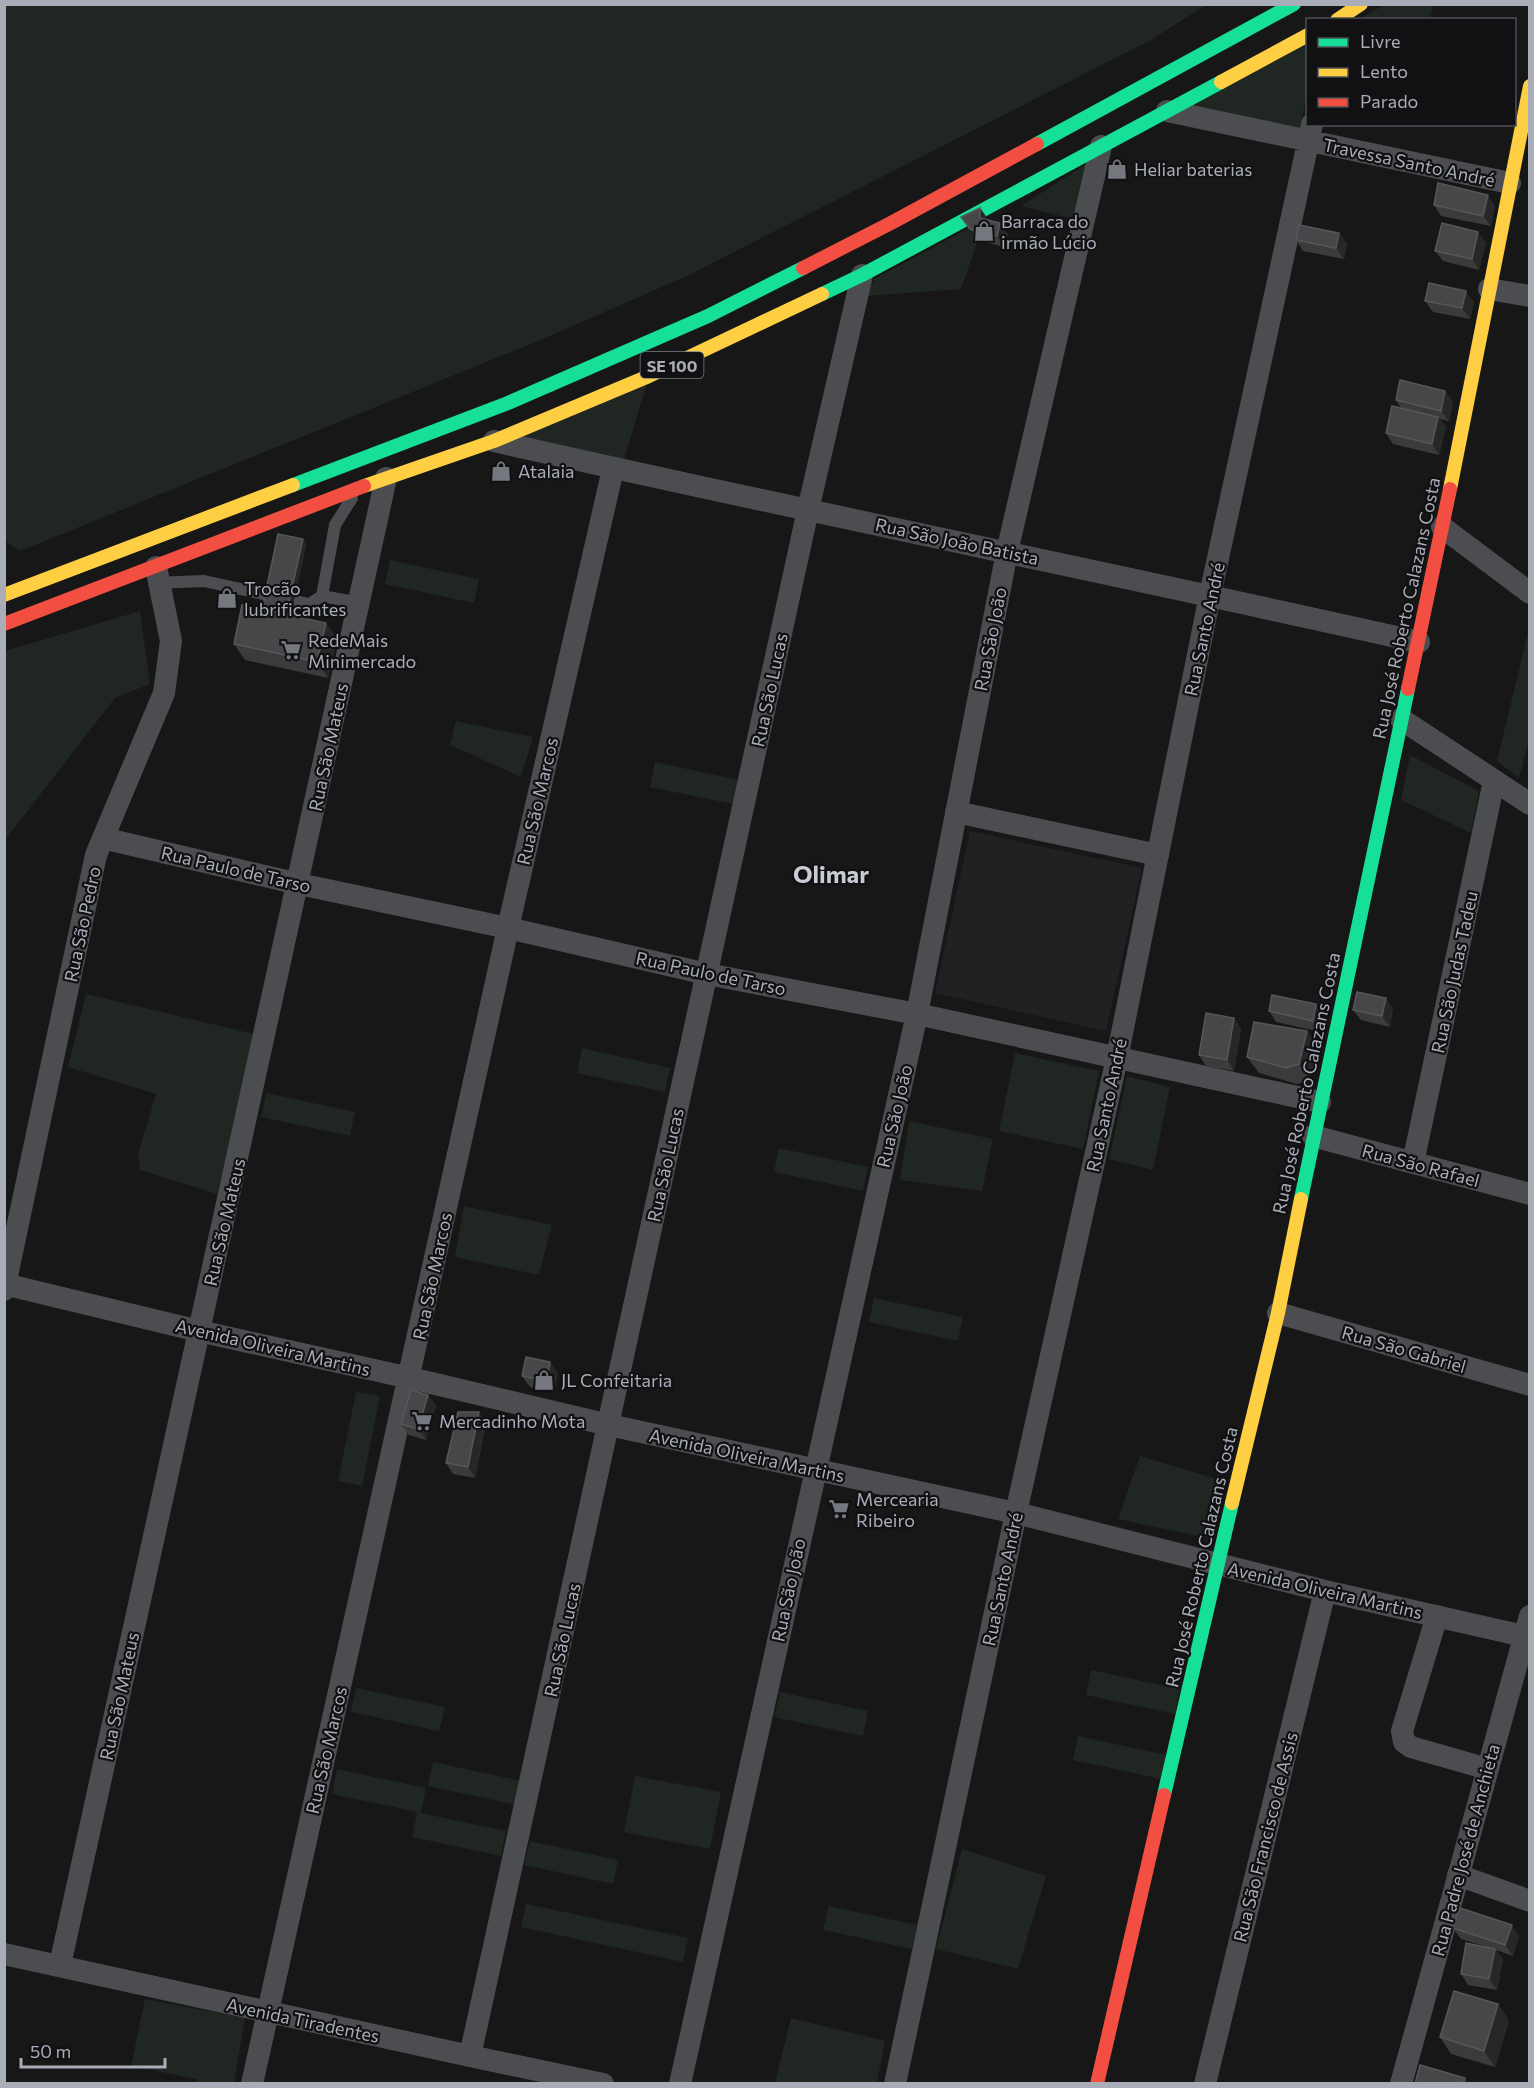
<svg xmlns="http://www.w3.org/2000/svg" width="1534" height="2088" viewBox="0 0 1534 2088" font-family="Commissioner,sans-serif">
  <rect width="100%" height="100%" fill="#171717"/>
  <path fill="#212123" d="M970,831L1142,868L1106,1031L935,993Z"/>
  <path fill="#202621" d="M5,4H1206V5L1151,40L685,277L531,344L20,551L4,540Z
    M1384,5H1433L1430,19L1358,20Z
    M1307,39V94L1297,140L1183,103Z
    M1089,162L1077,220L1021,206Z
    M969,228L978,240L961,289L867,296L874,279Z
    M649,376L621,470L494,441Z
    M390,560L479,579L474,603L385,584Z
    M140,611L150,684L115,698L5,840V651Z
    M1529,628V741L1519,778L1497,761Z
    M456,721L533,737L521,777L450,745Z
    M1410,755L1479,791L1471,833L1401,800Z
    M655,762L743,781L738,805L650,787Z
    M86,994L258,1035L217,1194L140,1170L138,1154L156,1094L68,1067Z
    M582,1048L670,1068L665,1092L577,1073Z
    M1015,1053L1099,1071L1083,1149L999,1131Z
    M1127,1076L1170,1087L1153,1170L1109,1159Z
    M266,1093L355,1112L350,1136L261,1117Z
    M909,1121L993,1139L982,1191L900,1180Z
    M779,1148L868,1167L863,1191L774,1172Z
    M464,1206L552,1225L539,1275L455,1257Z
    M874,1298L963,1317L958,1341L869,1322Z
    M356,1392L380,1396L362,1486L338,1481Z
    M1140,1456L1220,1480L1207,1538L1118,1519Z
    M1091,1670L1180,1689L1175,1714L1086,1695Z
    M356,1688L445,1707L439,1731L351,1712Z
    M780,1692L868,1711L863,1736L774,1717Z
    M1078,1736L1167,1755L1162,1779L1073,1760Z
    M433,1762L522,1781L517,1805L428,1786Z
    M337,1769L426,1788L421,1813L506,1831L501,1856L412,1837L417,1812L332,1794Z
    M635,1776L721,1792L710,1849L624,1832Z
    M530,1841L618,1860L613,1884L524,1865Z
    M962,1849L1046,1876L1018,1969L936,1949Z
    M526,1904L688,1938L683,1962L521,1927Z
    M829,1906L917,1925L912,1949L823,1930Z
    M145,1999L245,2018L234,2083H196L197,2079L131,2066Z
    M791,2018L885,2041L877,2083H775Z"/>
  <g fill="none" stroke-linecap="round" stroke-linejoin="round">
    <path stroke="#4c4d50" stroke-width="12" d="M154,583L204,581L309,604L322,596L360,603
      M322,596L335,525L352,498"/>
    <path stroke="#4c4d50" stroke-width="22" d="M1167,111L1510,183
      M1489,289L1530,296
      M494,441C802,511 1111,573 1419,642
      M1442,527L1530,593
      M1401,719L1530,804
      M956,812L1158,855
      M104,836L111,840L299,884L508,928L707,974L917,1014L1320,1102
      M1313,1136L1530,1194
      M1413,1163L1494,781
      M4,1284L199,1331L410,1378L609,1425L1016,1513L1325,1591L1524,1636
      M4,1290L96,855L164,693L171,641L156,567
      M1278,1313L1530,1385
      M1437,1616L1402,1731L1404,1742L1411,1747L1488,1769
      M1458,1875L1530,1901
      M4,1954L470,2056L603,2084
      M60,1965L386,478
      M470,2056L808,510L862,275
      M252,2084L508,928L613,469
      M680,2084L917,1014L1007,552L1101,146
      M895,2084L1016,1513L1117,1058L1210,595L1312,124
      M1205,2084L1325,1591
      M1401,2084L1530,1616"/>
    <path stroke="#16e098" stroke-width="14" d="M1037,144L1294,4
      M822,294L862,275L1221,82
      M293,485L508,403L708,316L803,268
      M1301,1199L1408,689
      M1164,1795L1232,1503"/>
    <path stroke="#ffcf43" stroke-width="14" d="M1337,20L1361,4
      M1221,82L1308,35
      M364,486L494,441L649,376L822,294
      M1450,489L1530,86
      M4,595L293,485
      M1232,1503L1278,1313L1301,1199"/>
    <path stroke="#f24e42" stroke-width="14" d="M803,268L891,223L1037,144
      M4,624L364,486
      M1408,689L1450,489
      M1097,2084L1164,1795"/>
  </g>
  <path fill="#3a3b3b" d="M1434,205L1495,206L1491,226L1441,216Z
    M980,208L988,220L1008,234L1004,247L978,240L961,217Z
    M1339,233L1347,244L1344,259L1303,251L1296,240Z
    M1486,243L1479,270L1443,261L1435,251Z
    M1425,301L1474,302L1470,319L1433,312Z
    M1445,391L1453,402L1449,421L1440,419L1446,427L1439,455L1393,444L1386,433L1401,408L1396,400Z
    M303,539L306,545L291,615L326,623L337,639L328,678L245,660L234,644L262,609Z
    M1316,1004L1324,1015L1321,1032L1276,1022L1269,1011Z
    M1393,1009L1390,1027L1361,1020L1353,1010Z
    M1234,1018L1241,1029L1234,1071L1206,1066L1199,1055Z
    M1307,1031L1318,1047L1310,1080L1297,1084L1259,1073L1247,1057Z
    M558,1373L554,1392L530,1387L522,1376Z
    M428,1395L436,1406L426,1440L409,1435L401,1424Z
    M486,1423L475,1478L453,1474L446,1463Z
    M1453,1928L1519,1936L1513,1956L1496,1950L1503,1959L1497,1990L1468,1985L1461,1974L1484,1946L1461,1939Z
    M1498,2004L1509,2021L1495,2067L1451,2054L1440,2037Z"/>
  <path fill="#272727" d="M1488,195L1495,206L1491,226L1483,216Z
    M980,208L988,219L987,229L980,218Z
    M1000,223L1008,234L1004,247L997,236Z
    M1478,232L1486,243L1479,270L1472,259Z
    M1339,233L1347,244L1344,259L1336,248Z
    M1466,291L1474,302L1470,319L1462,308Z
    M1445,391L1453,402L1449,421L1441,411Z
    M1438,417L1446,427L1439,455L1432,444Z
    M303,539L306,545L288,629L284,623Z
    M326,623L337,639L328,678L317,662Z
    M1386,998L1393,1009L1390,1027L1382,1016Z
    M1316,1004L1324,1015L1321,1032L1313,1021Z
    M1234,1018L1241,1029L1234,1071L1227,1060Z
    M1307,1031L1318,1047L1310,1080L1299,1064Z
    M550,1362L558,1373L554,1392L547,1381Z
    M428,1395L436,1406L426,1440L418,1429Z
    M479,1412L486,1423L475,1478L468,1467Z
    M1512,1925L1519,1936L1513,1956L1505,1945Z
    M1495,1949L1503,1959L1497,1990L1489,1979Z
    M1498,2004L1509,2021L1495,2067L1484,2051Z
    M1465,2078L1469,2084H1463Z"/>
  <path fill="#464749" stroke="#56575a" stroke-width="1.5" d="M1438,183L1488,195L1483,216L1434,205Z
    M980,208V218L1000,223L997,236L970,229L961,217Z
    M1442,223L1478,232L1472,259L1435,251Z
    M1299,225L1339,233L1336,248L1296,240Z
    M1429,283L1466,291L1462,308L1425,301Z
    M1400,380L1445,391L1441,411L1396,400Z
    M1392,406L1438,417L1432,444L1386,433Z
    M278,534L303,539L286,614L262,609Z
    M242,605L326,623L317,662L234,644Z
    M1357,992L1386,998L1382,1016L1353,1010Z
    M1272,995L1316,1004L1313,1021L1269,1011Z
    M1206,1013L1234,1018L1227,1060L1199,1055Z
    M1254,1022L1307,1031L1299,1064L1286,1068L1247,1057Z
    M526,1357L550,1362L547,1381L522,1376Z
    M411,1390L428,1395L418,1429L401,1424Z
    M458,1412H479L468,1467L446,1463Z
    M1460,1908L1512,1925L1505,1945L1453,1928Z
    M1466,1943L1495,1949L1489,1979L1461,1974Z
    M1454,1991L1498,2004L1484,2051L1440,2037Z
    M1420,2065L1465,2078L1463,2084H1415Z"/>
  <defs>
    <g id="shop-bare" transform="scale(1.62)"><path d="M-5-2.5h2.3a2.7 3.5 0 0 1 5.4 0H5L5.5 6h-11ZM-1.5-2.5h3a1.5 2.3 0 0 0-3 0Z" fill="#76787f" stroke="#111113" stroke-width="2.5" paint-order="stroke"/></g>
    <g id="supermarket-bare" transform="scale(1.62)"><path d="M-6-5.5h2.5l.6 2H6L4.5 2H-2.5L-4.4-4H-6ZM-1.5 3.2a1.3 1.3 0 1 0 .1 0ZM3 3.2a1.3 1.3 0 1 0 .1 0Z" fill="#76787f" stroke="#111113" stroke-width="2.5" paint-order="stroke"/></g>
  </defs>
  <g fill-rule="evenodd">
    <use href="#shop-bare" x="1117" y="169"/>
    <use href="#shop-bare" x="984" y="231"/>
    <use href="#shop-bare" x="501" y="471"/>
    <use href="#shop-bare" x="227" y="598"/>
    <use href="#supermarket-bare" x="291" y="650"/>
    <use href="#shop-bare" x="544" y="1380"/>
    <use href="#supermarket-bare" x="422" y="1421"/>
    <use href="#supermarket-bare" x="839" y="1509"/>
  </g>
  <g text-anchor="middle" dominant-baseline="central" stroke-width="4.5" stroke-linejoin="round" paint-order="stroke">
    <rect fill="#111113" stroke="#7b7e86" stroke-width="1.5" x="640.5" y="352" width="63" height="26" rx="4.5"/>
    <g font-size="16" font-weight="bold" fill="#a9adb7">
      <text x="672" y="365">SE 100</text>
    </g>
    <g font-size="18" fill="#a9adb7" stroke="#111113">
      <text transform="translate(1409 162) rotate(12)">Travessa Santo André</text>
      <text transform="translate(957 541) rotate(12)">Rua São João Batista</text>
      <text transform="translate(1406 608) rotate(-78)">Rua José Roberto Calazans Costa</text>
      <text transform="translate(1204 629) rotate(-78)">Rua Santo André</text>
      <text transform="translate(990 639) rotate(-79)">Rua São João</text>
      <text transform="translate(769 690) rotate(-78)">Rua São Lucas</text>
      <text transform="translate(328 747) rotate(-78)">Rua São Mateus</text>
      <text transform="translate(537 801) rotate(-77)">Rua São Marcos</text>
      <text transform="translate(236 869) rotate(13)">Rua Paulo de Tarso</text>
      <text transform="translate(82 924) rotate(-78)">Rua São Pedro</text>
      <text transform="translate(1454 972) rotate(-78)">Rua São Judas Tadeu</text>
      <text transform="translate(711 973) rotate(12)">Rua Paulo de Tarso</text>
      <text transform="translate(1306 1083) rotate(-78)">Rua José Roberto Calazans Costa</text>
      <text transform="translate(1106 1105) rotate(-78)">Rua Santo André</text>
      <text transform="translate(894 1116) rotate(-77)">Rua São João</text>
      <text transform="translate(665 1165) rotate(-78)">Rua São Lucas</text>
      <text transform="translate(1421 1165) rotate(15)">Rua São Rafael</text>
      <text transform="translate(224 1222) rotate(-77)">Rua São Mateus</text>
      <text transform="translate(432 1276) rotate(-78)">Rua São Marcos</text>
      <text transform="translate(273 1347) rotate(13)">Avenida Oliveira Martins</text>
      <text transform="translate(1404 1349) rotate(16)">Rua São Gabriel</text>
      <text transform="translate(747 1455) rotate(12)">Avenida Oliveira Martins</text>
      <text transform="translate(1201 1557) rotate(-77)">Rua José Roberto Calazans Costa</text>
      <text transform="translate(1002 1579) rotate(-78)">Rua Santo André</text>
      <text transform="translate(788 1590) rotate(-78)">Rua São João</text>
      <text transform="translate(1325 1590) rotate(13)">Avenida Oliveira Martins</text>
      <text transform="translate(562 1640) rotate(-78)">Rua São Lucas</text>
      <text transform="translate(119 1696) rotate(-78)">Rua São Mateus</text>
      <text transform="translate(326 1750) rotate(-77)">Rua São Marcos</text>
      <text transform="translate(1265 1837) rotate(-76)">Rua São Francisco de Assis</text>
      <text transform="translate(1465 1850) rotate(-75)">Rua Padre José de Anchieta</text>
      <text transform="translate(303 2020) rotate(12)">Avenida Tiradentes</text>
    </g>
    <g font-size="18" fill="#a9adb7" stroke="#111113" text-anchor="start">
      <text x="1134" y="169">Heliar baterias</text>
      <text x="1001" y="221">Barraca do<tspan x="1001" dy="21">irmão Lúcio</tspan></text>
      <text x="518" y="471">Atalaia</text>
      <text x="244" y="588">Trocão<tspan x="244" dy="21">lubrificantes</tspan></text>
      <text x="308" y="640">RedeMais<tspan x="308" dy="21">Minimercado</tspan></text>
      <text x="561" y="1380">JL Confeitaria</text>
      <text x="439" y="1421">Mercadinho Mota</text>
      <text x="856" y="1499">Mercearia<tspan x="856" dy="21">Ribeiro</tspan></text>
    </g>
    <g font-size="24" font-weight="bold" fill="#caccd4" stroke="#111113">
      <text x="831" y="873">Olimar</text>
    </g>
  </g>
  <rect width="1534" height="2088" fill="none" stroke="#a9adb7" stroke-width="12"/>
  <rect x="1306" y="18" width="210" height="108" fill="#111113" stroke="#4e4f55" stroke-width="1.5"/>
  <rect x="1318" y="38" width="30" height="9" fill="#16e098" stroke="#4e4f55" stroke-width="1.5"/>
  <text x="1360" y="48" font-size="18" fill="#a9adb7">Livre</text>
  <rect x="1318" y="68" width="30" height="9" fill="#ffcf43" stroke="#4e4f55" stroke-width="1.5"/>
  <text x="1360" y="78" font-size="18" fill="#a9adb7">Lento</text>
  <rect x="1318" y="98" width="30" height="9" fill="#f24e42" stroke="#4e4f55" stroke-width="1.5"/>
  <text x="1360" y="108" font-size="18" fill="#a9adb7">Parado</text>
  <path d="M21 2058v9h144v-9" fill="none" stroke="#a9adb7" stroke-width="3"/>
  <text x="30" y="2058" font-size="18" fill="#a9adb7" stroke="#111113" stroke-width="4.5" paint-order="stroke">50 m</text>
</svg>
